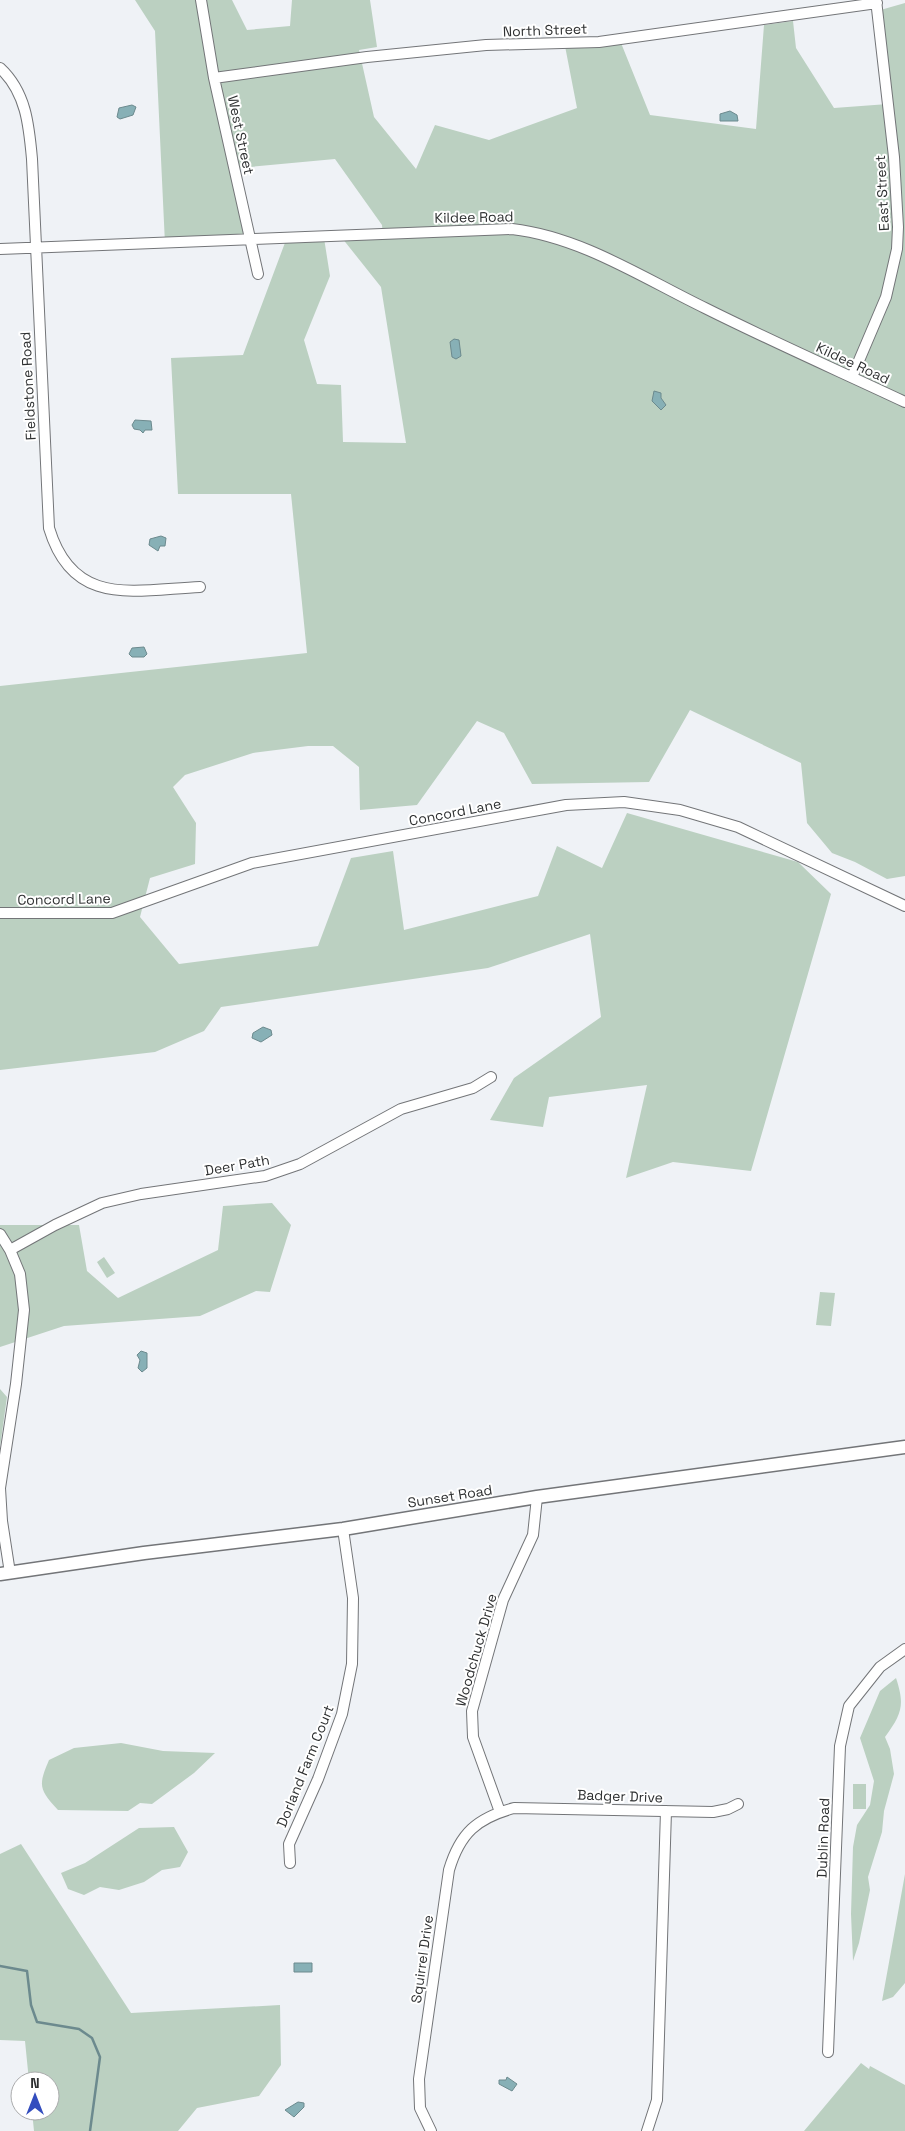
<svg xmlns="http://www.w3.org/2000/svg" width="905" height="2131" viewBox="0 0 905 2131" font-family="'Space Grotesk',sans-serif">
  <rect width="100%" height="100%" fill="#eff2f6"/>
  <path fill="#bbd0c1" d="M135,0H232L247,30L290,26L292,0H370L377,47L359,50L374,117L416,169L435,125L489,140L577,108L565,46L619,38L650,115L756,129L764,25L793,21L796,48L834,108L888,104L877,11L905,3V876L887,879L855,862L832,853L807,823L801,763L690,710L649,782L532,784L504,733L477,721L417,805L360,810L359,767L333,746H308L253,753L185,775L173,787L196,823L195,864L150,878L140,917L179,964L318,946L351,858L393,851L404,930L538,896L557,846L602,868L627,813L798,862L831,894L751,1171L673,1162L626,1178L647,1085L549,1097L543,1127L490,1120L514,1078L601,1017L590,934L488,968L221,1007L204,1031L155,1052L0,1070V686L307,653L291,494H178L171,358L243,355L286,240L324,238L330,276L304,340L317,384L341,385L343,442L406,443L381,287L342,238L383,237L382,225L335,159L239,168L256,241L165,244L155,31Z
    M272,1203L291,1225L270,1292L256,1291L200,1316L64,1326L0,1347V1225H79L87,1271L118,1298L218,1250L223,1206Z
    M104,1257L115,1273L107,1278L97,1262Z
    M820,1292L835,1293L831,1326L816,1325Z
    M0,1389L7,1397L0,1447Z
    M896,1678C905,1705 902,1714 885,1737L890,1749L894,1774L884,1811L882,1832L868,1877L870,1890L859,1943L853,1961L851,1914L853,1847L857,1825L870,1805L874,1781L860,1738L880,1691Z
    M121,1743L163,1751L215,1753L194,1773L152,1804L140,1803L128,1811L58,1810C39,1789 38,1786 49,1760L74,1748Z
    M853,1784H866V1809H853Z
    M174,1827L188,1852L180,1867L162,1870L144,1882L119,1890L100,1887L84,1895L68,1889L61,1873L85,1863L139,1828Z
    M21,1844L131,2013L280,2005L281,2065L259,2096L197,2108L178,2131H34L32,2111H50V2081H29L25,2041L0,2040V1854Z
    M905,1874V1983L893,1997L882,2001Z
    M861,2063L869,2069L870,2066L905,2085V2131H804Z"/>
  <path fill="#87b0b6" stroke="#6c8a8e" d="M132,105L136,107L133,115L120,119L117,117L119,108Z
    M730,111L737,115L738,121H720V114Z
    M454,339L459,340L461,356L456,359L452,357L450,342Z
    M654,391L661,393V398L666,405L661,410L652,401Z
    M135,420L151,421L152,430H145L143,433L140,430L134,429L132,425Z
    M161,536L166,538L165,546H160L158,551L149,545L150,539Z
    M144,647L147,654L144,657H132L129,654L132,648Z
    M263,1027L271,1030L272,1035L261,1042L252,1038L253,1033Z
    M141,1351L147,1353V1368L142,1372L138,1368L140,1360L137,1355Z
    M294,1963H312V1972H294Z
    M507,2077L517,2084L512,2091L499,2084V2080H506Z
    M298,2102L304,2103V2107L294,2117L285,2110Z"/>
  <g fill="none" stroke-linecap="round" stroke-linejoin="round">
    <path stroke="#6c8a8e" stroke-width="2.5" d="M0,1966L27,1971L31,2005L37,2022L79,2029L92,2038L100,2057L90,2131"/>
    <g stroke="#737578" stroke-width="12">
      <path id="minor" d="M201,0L214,78L258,274
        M0,68C26,92 29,125 32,159L49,528C73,608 134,590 200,587
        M214,78L367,57L486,45L599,42L877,3
        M0,249L512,229C581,237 643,278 705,308C771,341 839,371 905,402
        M852,377L886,297L897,249L898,227L894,157L876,0
        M0,913H112L252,863L566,805L624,802L680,810L738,827L905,906
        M0,1234L10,1250L20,1274L24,1310L16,1384L0,1488L2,1521L10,1573
        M10,1250L55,1225L102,1203L141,1194L265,1176L300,1164L401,1109L473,1088L491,1077
        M500,1812L473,1737L472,1711L503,1600L533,1535L537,1497
        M290,1863L289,1844L318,1779L342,1714L352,1664L353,1598L343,1529
        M828,2052L840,1746L849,1706L880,1667L905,1649
        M431,2131L420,2108L419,2079L449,1870C460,1833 477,1818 514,1808L713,1812L728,1809L738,1804
        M647,2131L657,2100L666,1811"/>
    </g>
    <g stroke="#737578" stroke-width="15">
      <path id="tertiary" d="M0,1574L144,1553L343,1529L537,1497L905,1447"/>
    </g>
    <use href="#minor" stroke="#fff" stroke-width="10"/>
    <use href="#tertiary" stroke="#fff" stroke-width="12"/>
  </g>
  <g text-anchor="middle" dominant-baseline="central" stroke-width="4" stroke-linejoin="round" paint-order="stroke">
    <g font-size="14" fill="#2e3031" stroke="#fff">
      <text transform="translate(545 30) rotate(-2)">North Street</text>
      <text transform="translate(241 135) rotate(78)">West Street</text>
      <text transform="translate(882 193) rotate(-93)">East Street</text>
      <text transform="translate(474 217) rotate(-1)">Kildee Road</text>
      <text transform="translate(853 363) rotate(25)">Kildee Road</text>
      <text transform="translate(28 386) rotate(-93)">Fieldstone Road</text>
      <text transform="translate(455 812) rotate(-11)">Concord Lane</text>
      <text transform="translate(64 899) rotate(-1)">Concord Lane</text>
      <text transform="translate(237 1165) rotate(-10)">Deer Path</text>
      <text transform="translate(450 1496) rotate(-9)">Sunset Road</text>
      <text transform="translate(476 1650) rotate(-74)">Woodchuck Drive</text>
      <text transform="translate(305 1766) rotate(-68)">Dorland Farm Court</text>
      <text transform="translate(620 1796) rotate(2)">Badger Drive</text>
      <text transform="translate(823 1838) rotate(-88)">Dublin Road</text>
      <text transform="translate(422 1959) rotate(-82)">Squirrel Drive</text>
    </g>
  </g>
  <g transform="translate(35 2096)"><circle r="24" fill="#ffffff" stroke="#abacad"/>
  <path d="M0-4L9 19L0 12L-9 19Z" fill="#334dbe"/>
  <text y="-8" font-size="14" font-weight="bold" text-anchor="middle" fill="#2e3031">N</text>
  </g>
</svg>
